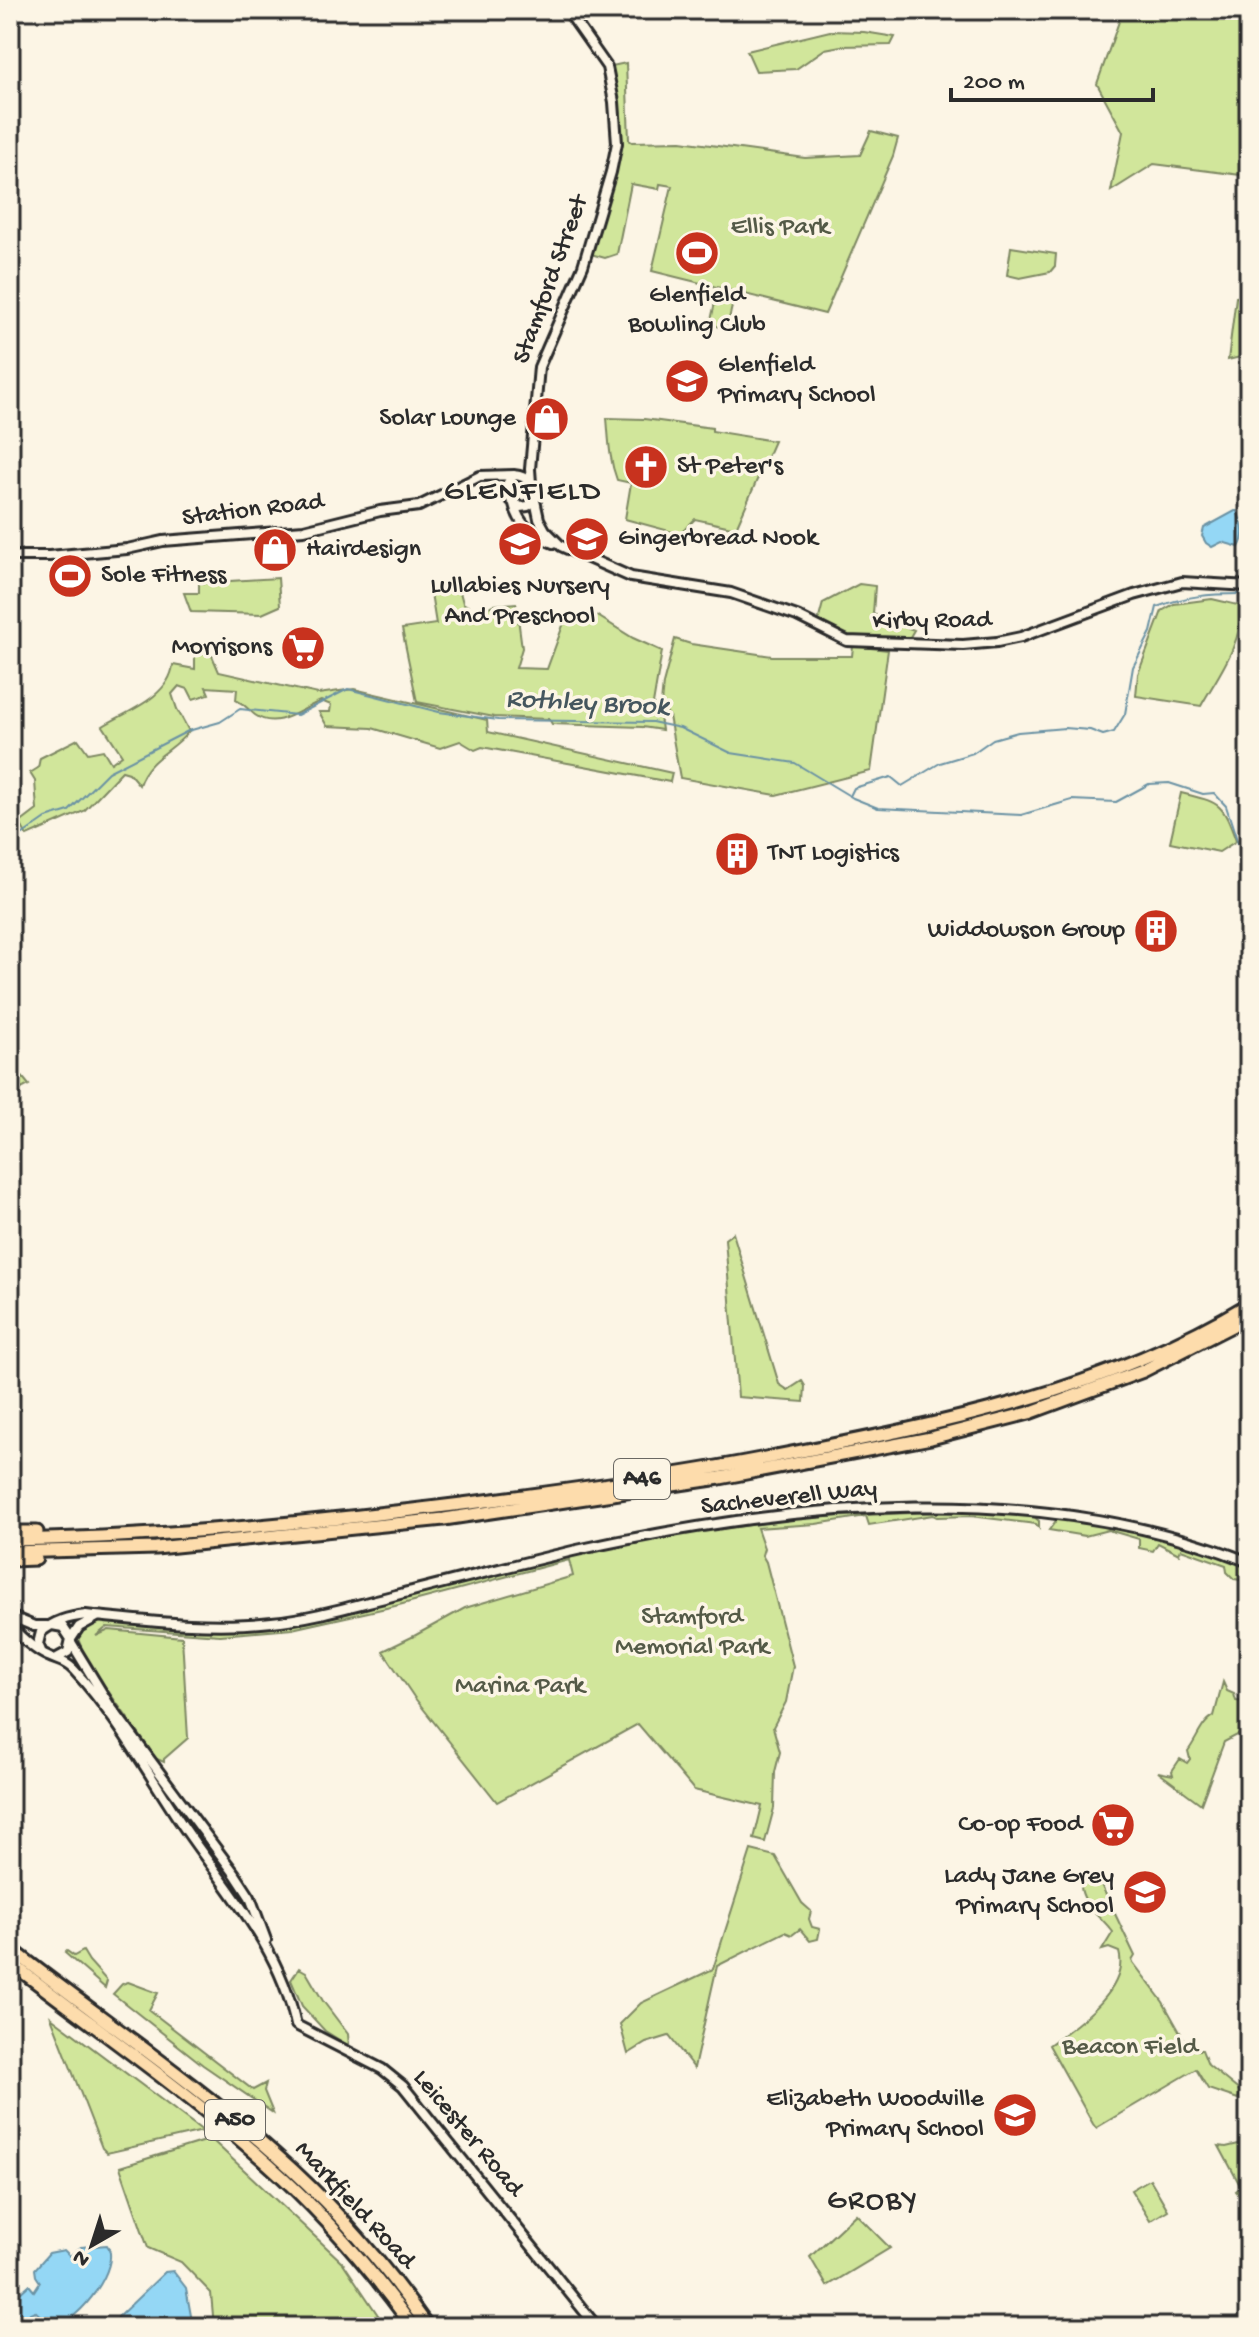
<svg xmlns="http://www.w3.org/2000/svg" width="1259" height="2337" viewBox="0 0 1259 2337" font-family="'Gochi Hand',sans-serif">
  <rect width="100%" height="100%" fill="#fcf5e5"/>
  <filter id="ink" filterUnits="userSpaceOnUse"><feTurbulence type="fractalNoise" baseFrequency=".0125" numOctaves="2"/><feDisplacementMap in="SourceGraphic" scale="16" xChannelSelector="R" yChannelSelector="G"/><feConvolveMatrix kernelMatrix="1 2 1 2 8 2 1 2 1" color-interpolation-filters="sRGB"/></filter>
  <g filter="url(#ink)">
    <path fill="#d1e69b" stroke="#7e8863" stroke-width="2" d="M1123,10H1249V176L1154,164L1111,191L1123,132L1097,84Z
      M830,31L864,32L895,37L891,45L841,46L825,49L796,69L756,71L747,51Z
      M626,63L629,140L632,142L681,141L805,158L860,155L871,131L898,138L893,156L825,314L652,271L672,186L660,184L659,189L631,184L617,254L605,258L587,253L617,143L607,67Z
      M1011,247L1056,254L1055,266L1050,272L1020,278L1007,275Z
      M1245,296L1249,318V355L1228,360L1236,297Z
      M716,298L733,302L727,328L710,325Z
      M607,418L644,419L712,428V431L774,441L736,528L695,519L680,534L625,519L631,483L617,480C609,459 609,440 607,418Z
      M278,578L280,606L262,614L191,612L184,593H199V583Z
      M859,584L875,586L873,614L914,630L907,642L850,640L818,622L823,603Z
      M449,591L460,592L463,603L472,609H482L494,605L516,603L522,648L516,668L547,669L565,620L596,615L633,638L662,651L653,704L660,716L662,730L642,727L552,724L549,719L494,717L417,702L402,629L436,624L431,593Z
      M1212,599L1242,606C1241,646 1220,672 1201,706L1136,696L1138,674L1162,611L1174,604Z
      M675,639L691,644L772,656H852L853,646L888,650L871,771L776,795L680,778L669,716L661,704L663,684Z
      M210,651L219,672L318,694L354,689L487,720L488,732L672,773L670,782L482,747L475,750L460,741L440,748L372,728L327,726L319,712H330L331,705L321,701C302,708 277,731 255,715C247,709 248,706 236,700L237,689L206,687L209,694L193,699L188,689L179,686L172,694L177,709L189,731C173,752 149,756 139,785L129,773L122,771L84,811L27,836L20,823L37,810L35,781L30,773L38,768L40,758L78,739L88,753L103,750L111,763L122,755L103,726C128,711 169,697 173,665L195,669V655Z
      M1181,793C1220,803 1222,801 1236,841L1219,852L1170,842Z
      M10,1062L29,1085L10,1095Z
      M733,1233L779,1384L788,1390L802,1381L805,1386L804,1402L738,1397L725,1239Z
      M953,1511L1032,1515L1039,1521V1528L1036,1524L971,1516L937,1517L933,1515L869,1525L866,1516L816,1524L757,1528L764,1548L762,1555L766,1562L793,1666L786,1702L773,1727L780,1752L775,1772L774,1808L765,1842L754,1839L762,1806L694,1790L638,1724L497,1802L414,1697L383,1651L414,1636L465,1608L573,1576L569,1560L395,1606L292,1629L220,1635L107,1627L96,1636L109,1630L182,1637L188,1738L164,1759V1762L152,1757L149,1748L88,1663L78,1639L83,1628L104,1621L208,1629L290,1624L584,1552L665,1536L803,1518Z
      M1058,1518C1127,1527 1184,1542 1249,1566V1581L1234,1579L1227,1572L1226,1565L1181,1549L1179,1554L1158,1543L1153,1551L1139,1548V1539L1108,1530L1085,1536L1049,1530Z
      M1223,1682L1227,1691L1234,1694L1236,1701L1249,1702V1729L1224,1742L1201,1804L1158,1772L1173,1775L1172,1771L1180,1759L1187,1763L1190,1759L1188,1751C1197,1739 1202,1722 1214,1716Z
      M751,1850L775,1856L802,1903L811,1911L809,1919L812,1927L820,1929L818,1939L810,1941L800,1929L792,1935L785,1932L717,1966L694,2068L669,2036L646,2043L628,2054L620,2024L641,2003L713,1969Z
      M1097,1876L1135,1956L1132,1961L1163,2002L1190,2050H1202L1208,2065L1241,2092L1238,2099L1208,2089L1196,2069L1096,2128L1093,2124L1049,2045C1075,2026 1130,1990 1119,1952L1109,1948L1102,1950L1113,1932C1102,1917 1080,1903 1081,1884L1091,1877Z
      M67,1951L74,1956L83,1951L89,1961L107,1981L105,1988L65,1953Z
      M299,1968L306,1972L323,2001L348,2034L349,2046L325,2031L302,2006L291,1980Z
      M128,1982L158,1993L149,2010L253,2090L266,2083L264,2091L273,2113L203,2065L113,1994L122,1984Z
      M51,2017L203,2131L107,2153L102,2148Z
      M1249,2115V2208L1236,2191L1241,2187L1219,2146L1226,2147L1247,2142L1242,2125Z
      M211,2139L343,2263L386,2327H214L211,2293L181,2262L148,2248L120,2167Z
      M1150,2179L1168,2210L1150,2221L1131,2190Z
      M856,2214L890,2248L827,2286L810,2257Z"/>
    <path fill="#94d7f5" stroke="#6a92a4" stroke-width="2" d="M1235,511H1237C1242,524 1247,534 1239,547L1222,542L1212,547L1206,543L1202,536L1204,528Z
      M107,2245C122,2266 79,2321 57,2325L46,2321L35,2311L30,2313L27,2322L10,2319V2302L29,2285L34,2291L40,2282L36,2276L35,2269L49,2253L64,2250L70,2256L81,2247Z
      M173,2271L186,2288L193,2327H115L118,2317L165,2272Z"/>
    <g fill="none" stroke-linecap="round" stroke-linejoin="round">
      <path stroke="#6a92a4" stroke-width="2" d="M850,796L854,788L891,777L902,786L940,763L973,753L993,739L1018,732L1065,728L1090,730L1103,735L1114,732L1125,714L1133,667L1151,632L1157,607C1185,596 1210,594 1239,594
        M10,843L46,818L69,811L108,772L188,731L220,722L240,709L297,715L348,689L439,712L498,720L652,722L680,728L731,753L795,763L853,798L878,808L1021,815L1072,800L1116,802L1149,784L1169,783L1203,794L1214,793L1226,806L1238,843L1249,847"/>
      <g stroke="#2b2b2b" stroke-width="14">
        <path id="secondary" d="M514,475C528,476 536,486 535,500L528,506L520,507L511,500L507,484Z
          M531,483L530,469L539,367L583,266L611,172L617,143L614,102L607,67L567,10
          M535,500L539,519L545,530L561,546L631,577L731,593L797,616L847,641L963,645L997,642L1021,637L1134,595L1182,582L1249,586
          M514,504C519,526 533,535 553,543
          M10,556H49L127,549L163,541L304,530L380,511L419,506L480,476L514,475
          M10,1616L34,1626H47
          M52,1625L63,1627L71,1639L68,1652L57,1658
          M10,1626C20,1636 34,1650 48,1656C58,1661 66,1661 74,1670C115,1714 146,1770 179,1820C223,1886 280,1945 296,2025L382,2069L403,2086L597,2327
          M71,1639L79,1627L97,1617
          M71,1642L110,1706L235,1874L250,1897L266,1940
          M41,1651L38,1644L41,1632C55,1621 68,1617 86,1615C148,1621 210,1629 272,1622C314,1618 355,1605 396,1595C456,1580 517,1564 577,1550C795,1502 1037,1478 1249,1562"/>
      </g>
      <g stroke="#2b2b2b" stroke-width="17">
        <path id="highway" d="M10,1532H37
          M10,1540C162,1537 312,1523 462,1504C565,1491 669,1477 771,1457C936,1425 1103,1393 1249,1304
          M10,1552L156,1548L444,1519L720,1478L931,1438L1029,1413L1143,1371L1249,1317
          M10,1560L36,1559
          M10,1948C98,2017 191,2079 275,2154C333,2205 384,2264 428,2327
          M10,1962C96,2029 187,2091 268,2164C322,2212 370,2268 413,2327"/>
      </g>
      <use href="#secondary" stroke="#fcf5e5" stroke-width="8"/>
      <use href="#highway" stroke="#fddcac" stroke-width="11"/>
    </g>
  </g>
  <defs>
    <g id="stadium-disc" transform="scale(2.3)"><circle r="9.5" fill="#c8321e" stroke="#fcf5e5"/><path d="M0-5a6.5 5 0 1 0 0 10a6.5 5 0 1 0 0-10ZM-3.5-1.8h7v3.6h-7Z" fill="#fff"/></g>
    <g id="school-disc" transform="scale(2.3)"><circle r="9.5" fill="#c8321e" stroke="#fcf5e5"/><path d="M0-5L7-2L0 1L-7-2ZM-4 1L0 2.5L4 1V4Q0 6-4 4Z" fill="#fff"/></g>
    <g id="shop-disc" transform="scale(2.3)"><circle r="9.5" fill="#c8321e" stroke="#fcf5e5"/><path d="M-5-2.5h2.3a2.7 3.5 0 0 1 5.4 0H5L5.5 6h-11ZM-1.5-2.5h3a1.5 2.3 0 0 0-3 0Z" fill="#fff"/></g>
    <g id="church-disc" transform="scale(2.3)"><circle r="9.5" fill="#c8321e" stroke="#fcf5e5"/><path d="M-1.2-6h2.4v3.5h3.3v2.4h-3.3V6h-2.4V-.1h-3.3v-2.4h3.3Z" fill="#fff"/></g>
    <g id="supermarket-disc" transform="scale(2.3)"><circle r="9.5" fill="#c8321e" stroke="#fcf5e5"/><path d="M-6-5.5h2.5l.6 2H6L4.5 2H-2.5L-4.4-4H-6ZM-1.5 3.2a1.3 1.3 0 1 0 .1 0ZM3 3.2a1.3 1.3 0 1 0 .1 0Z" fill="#fff"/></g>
    <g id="building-disc" transform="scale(2.3)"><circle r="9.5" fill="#c8321e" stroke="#fcf5e5"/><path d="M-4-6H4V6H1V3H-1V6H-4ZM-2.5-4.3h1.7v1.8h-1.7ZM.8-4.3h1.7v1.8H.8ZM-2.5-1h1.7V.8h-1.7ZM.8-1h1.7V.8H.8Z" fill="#fff"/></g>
  </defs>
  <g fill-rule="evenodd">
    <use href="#stadium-disc" x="697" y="253"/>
    <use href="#school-disc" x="687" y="381"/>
    <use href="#shop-disc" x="547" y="419"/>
    <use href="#church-disc" x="646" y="467"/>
    <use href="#school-disc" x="587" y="539"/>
    <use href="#school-disc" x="520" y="544"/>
    <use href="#shop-disc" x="275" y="550"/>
    <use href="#stadium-disc" x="70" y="576"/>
    <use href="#supermarket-disc" x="303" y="648"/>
    <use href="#building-disc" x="737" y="854"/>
    <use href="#building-disc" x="1156" y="931"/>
    <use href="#supermarket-disc" x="1113" y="1825"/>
    <use href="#school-disc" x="1145" y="1892"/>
    <use href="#school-disc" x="1015" y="2115"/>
  </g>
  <g text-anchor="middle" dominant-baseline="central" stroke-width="7" stroke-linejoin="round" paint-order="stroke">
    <g fill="#fcf5e5" stroke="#6a6863" stroke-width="2">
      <rect x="614" y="1459" width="56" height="40" rx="6"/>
      <rect x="205" y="2100" width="60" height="40" rx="6"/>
    </g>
    <g font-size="24" font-weight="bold" fill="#2b2b2b">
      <text x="642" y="1479">A46</text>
      <text x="235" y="2120">A50</text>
    </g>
    <g font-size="26" fill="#545a47" stroke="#fcf5e5">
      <text x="780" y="228">Ellis Park</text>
      <text x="692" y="1618">Stamford<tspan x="692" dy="30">Memorial Park</tspan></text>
      <text x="520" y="1687">Marina Park</text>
      <text x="1130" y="2048">Beacon Field</text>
    </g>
    <g font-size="26" fill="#2b2b2b" stroke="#fcf5e5">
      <text transform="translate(552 280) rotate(-70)">Stamford Street</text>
      <text transform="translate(253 511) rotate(-7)">Station Road</text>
      <text transform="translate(932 622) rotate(-1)">Kirby Road</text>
      <text transform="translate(789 1499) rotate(-6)">Sacheverell Way</text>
      <text transform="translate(467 2134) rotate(50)">Leicester Road</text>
      <text transform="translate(354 2206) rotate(47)">Markfield Road</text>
    </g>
    <g font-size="26" fill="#2b2b2b" stroke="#fcf5e5" text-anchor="start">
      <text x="697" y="296" text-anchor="middle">Glenfield<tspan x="697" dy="30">Bowling Club</tspan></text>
      <text x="718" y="366">Glenfield<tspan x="718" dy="30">Primary School</tspan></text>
      <text x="516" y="419" text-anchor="end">Solar Lounge</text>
      <text x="677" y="467">St Peter's</text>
      <text x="618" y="539">Gingerbread Nook</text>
      <text x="306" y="550">Hairdesign</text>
      <text x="101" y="576">Sole Fitness</text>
      <text x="520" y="587" text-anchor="middle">Lullabies Nursery<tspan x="520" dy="30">And Preschool</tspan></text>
      <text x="272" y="648" text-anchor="end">Morrisons</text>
      <text x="768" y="854">TNT Logistics</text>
      <text x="1125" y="931" text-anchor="end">Widdowson Group</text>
      <text x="1082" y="1825" text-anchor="end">Co-op Food</text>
      <text x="1114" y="1877" text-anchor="end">Lady Jane Grey<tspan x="1114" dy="30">Primary School</tspan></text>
      <text x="984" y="2100" text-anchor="end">Elizabeth Woodville<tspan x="984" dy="30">Primary School</tspan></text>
    </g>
    <g font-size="28" font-style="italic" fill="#45565e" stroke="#fcf5e5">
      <text transform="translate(587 704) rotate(3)">Rothley Brook</text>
    </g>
    <g font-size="30" letter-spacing="2" fill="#2b2b2b" stroke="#fcf5e5">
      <text x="523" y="493">GLENFIELD</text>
      <text x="873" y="2202">GROBY</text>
    </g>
  </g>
  <rect width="1259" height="2337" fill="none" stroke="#fcf5e5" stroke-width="40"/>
  <rect x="20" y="20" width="1219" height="2297" fill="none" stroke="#2b2b2b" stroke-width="3" filter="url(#ink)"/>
  <g transform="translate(92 2245) rotate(219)" stroke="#fcf5e5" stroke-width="6" paint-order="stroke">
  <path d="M0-6L14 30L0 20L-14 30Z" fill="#2b2b2b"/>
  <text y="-12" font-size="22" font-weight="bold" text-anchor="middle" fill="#2b2b2b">N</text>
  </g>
  <path d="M951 88v12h202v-12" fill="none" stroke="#2b2b2b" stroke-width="4"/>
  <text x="963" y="88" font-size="24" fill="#2b2b2b" stroke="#fcf5e5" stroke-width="6" paint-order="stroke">200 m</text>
</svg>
